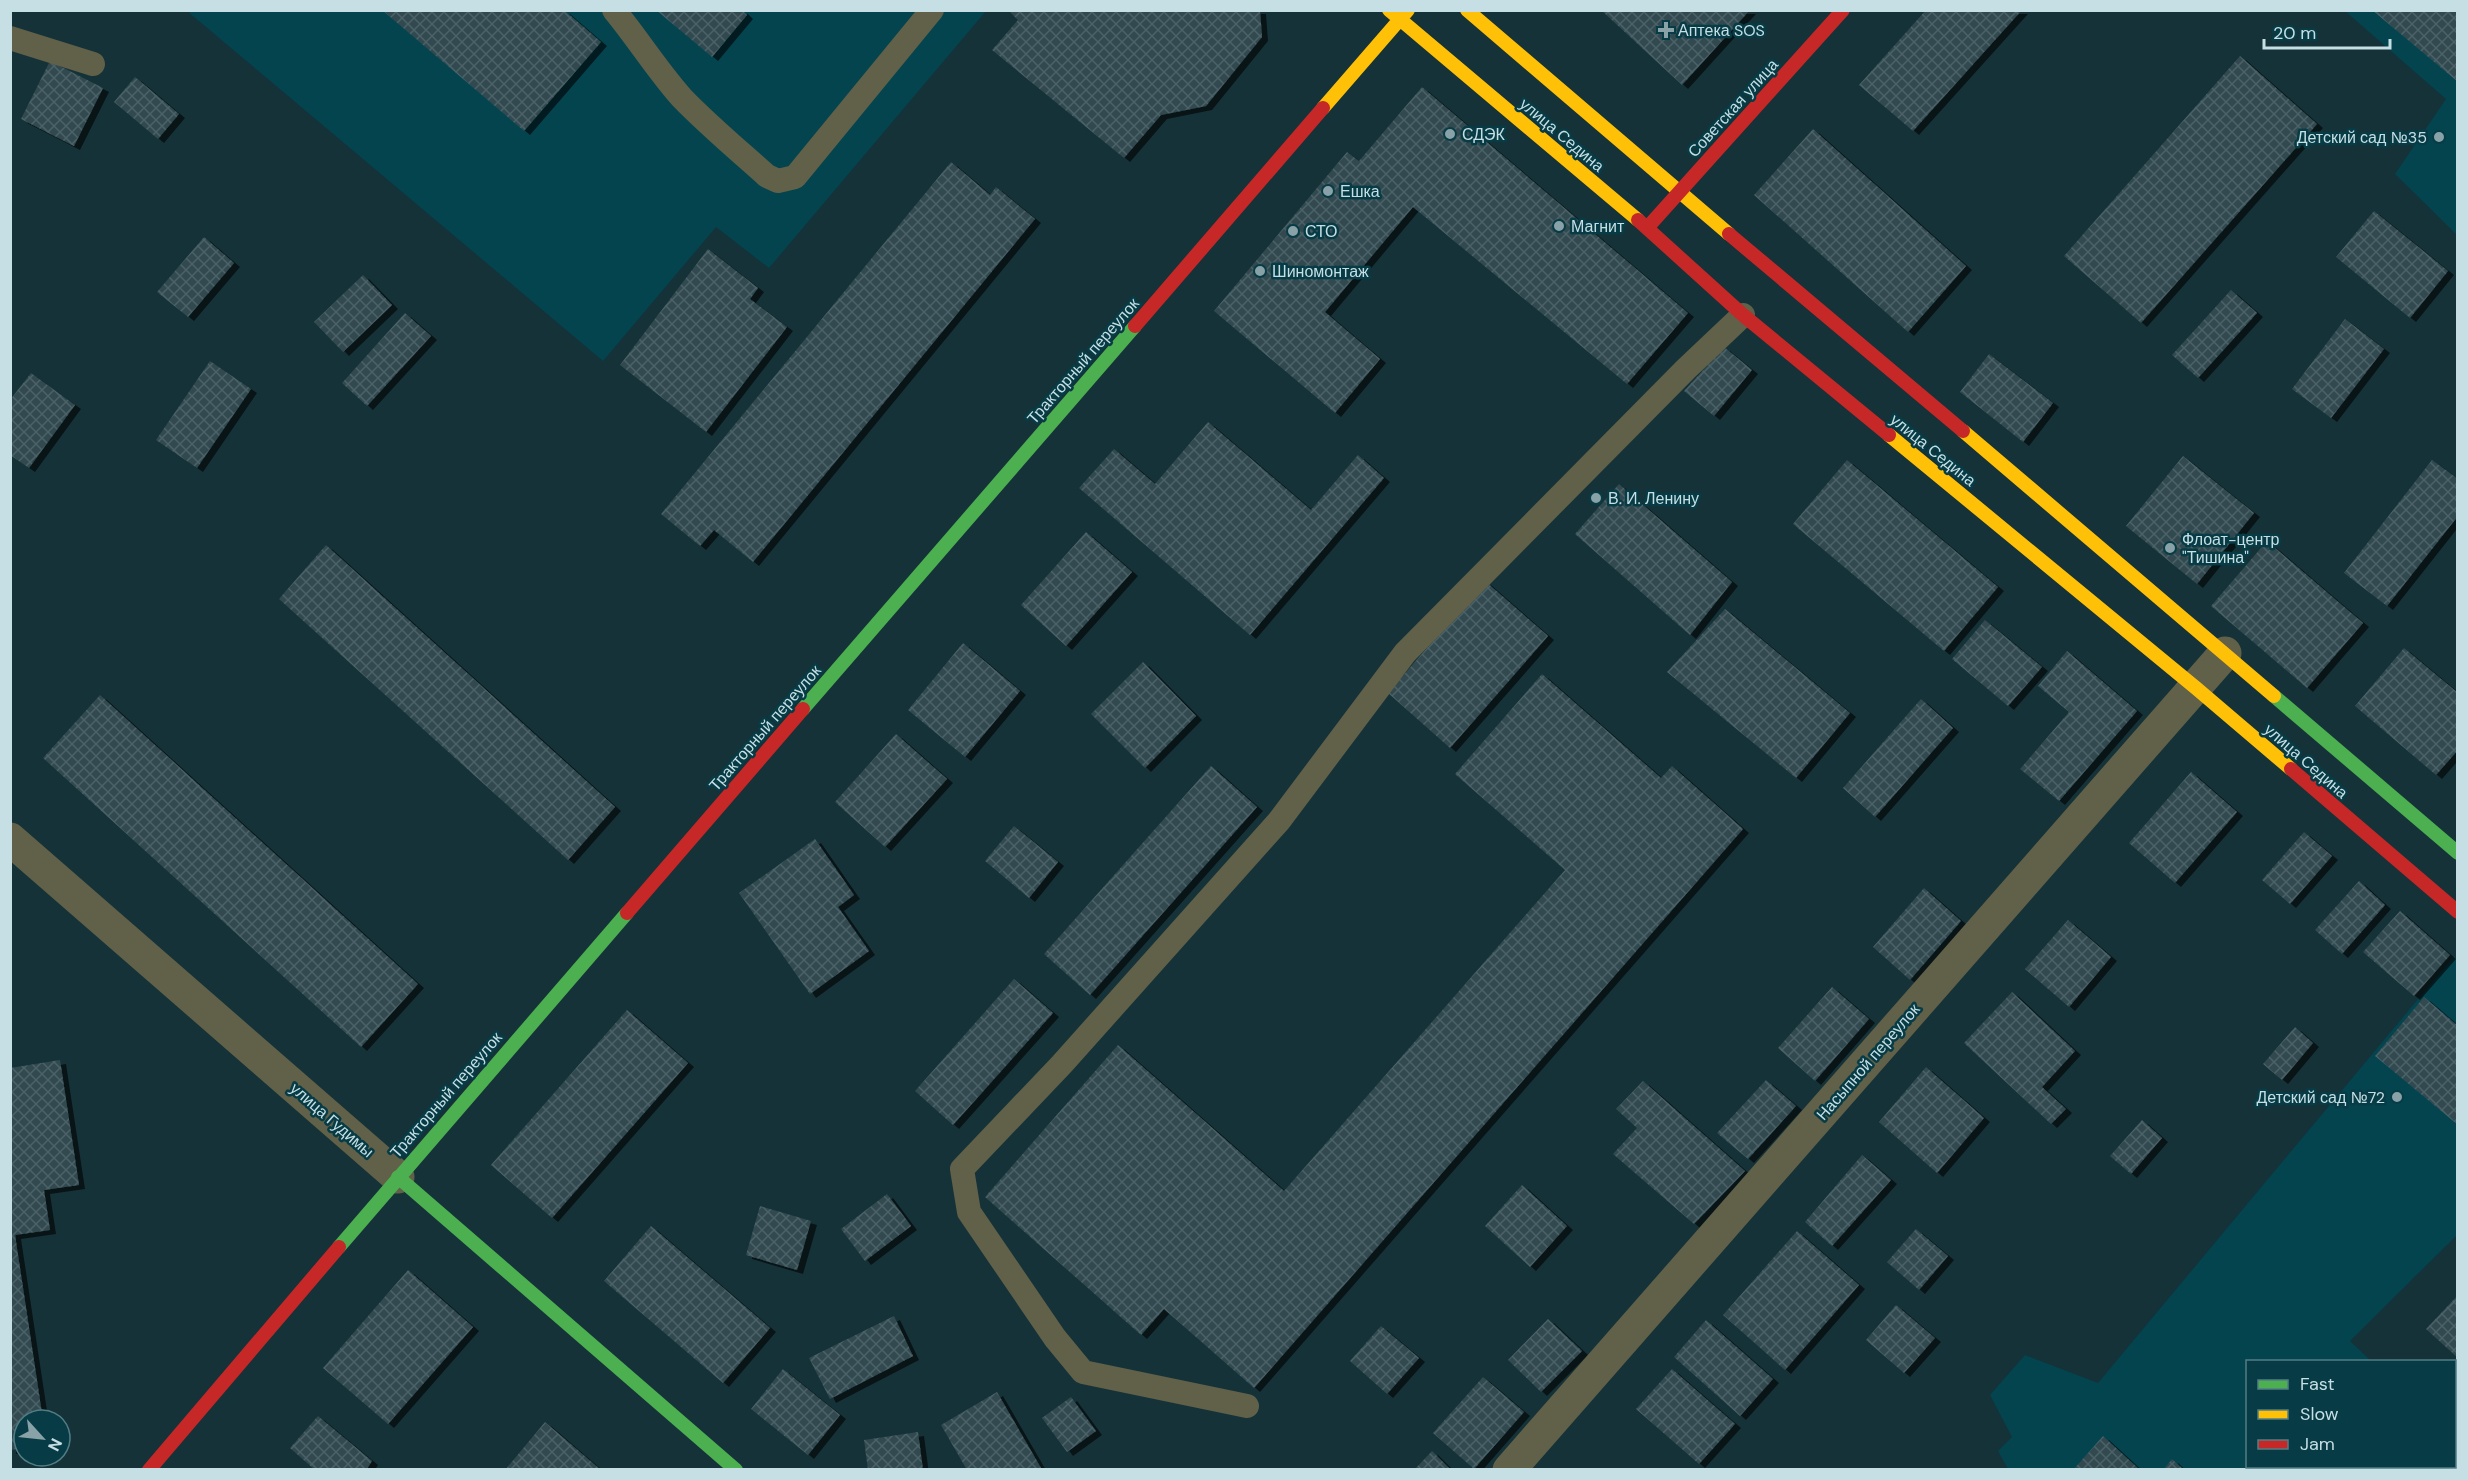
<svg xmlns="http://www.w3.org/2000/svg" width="2468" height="1480" viewBox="0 0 2468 1480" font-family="'DM Sans',sans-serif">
  <defs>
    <pattern id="building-cross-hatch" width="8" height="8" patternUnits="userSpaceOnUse" patternTransform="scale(1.5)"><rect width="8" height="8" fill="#30494f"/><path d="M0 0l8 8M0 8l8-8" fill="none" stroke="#4c6368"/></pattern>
    <filter id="shadow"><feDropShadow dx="6" dy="4" stdDeviation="0" flood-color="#0009"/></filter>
  </defs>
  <rect width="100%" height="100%" fill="#153238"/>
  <path fill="#03444f" d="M187,11H986L769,268L716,227L603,361Z
    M2345,11H2457V235L2395,174L2446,99Z
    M2454,956L2457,959V1235L2350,1341L2371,1361L2248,1362V1466L2358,1467L2355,1469H2008L1998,1451L2012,1437L1990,1395L2025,1355L2098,1383Z"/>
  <path fill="url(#building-cross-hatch)" filter="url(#shadow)" d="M382,10H564L601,42L524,131Z
    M656,10H742L747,15L712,57Z
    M1008,10H1260L1262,37L1206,106L1161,115L1124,158L992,50L1018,20Z
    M1601,10H1750L1682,85Z
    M1926,10H2022L1913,131L1859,85Z
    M2372,10H2458V82Z
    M2240,56L2317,124L2141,323L2064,256Z
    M50,61L103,88L74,146L21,119Z
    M135,77L179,114L158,139L114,102Z
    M1422,87L1688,313L1627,384L1413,207L1325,312L1380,359L1335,413L1214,311L1347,152L1359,161Z
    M1813,129L1966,266L1908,332L1754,195Z
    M951,162L990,195L996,187L1035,219L753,562L714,530L700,546L661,514Z
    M2374,211L2448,271L2410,318L2336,257Z
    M204,237L234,263L188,317L157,292Z
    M708,249L758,288L750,299L787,327L706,432L620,365Z
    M363,275L392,305L343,352L314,322Z
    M2231,290L2257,313L2198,378L2172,355Z
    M405,313L431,336L367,406L342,383Z
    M2345,319L2384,349L2331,418L2292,389Z
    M1724,347L1752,370L1714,416L1684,391Z
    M1989,354L2053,403L2023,442L1960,392Z
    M210,361L251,389L197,468L156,440Z
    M31,373L75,405L29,468L10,455V400Z
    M1208,422L1311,510L1358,455L1384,478L1250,635L1079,488L1114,449L1155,484Z
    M2183,456L2254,513L2197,584L2126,526Z
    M1847,460L1998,587L1944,651L1793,524Z
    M2432,460L2458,479V516L2387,606L2344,573Z
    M1619,484L1732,582L1690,635L1575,534Z
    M1086,532L1132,572L1066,646L1021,605Z
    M2267,541L2363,623L2307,688L2211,606Z
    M326,545L615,807L568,860L279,599Z
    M1485,581L1548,636L1450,748L1388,693Z
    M1725,609L1850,713L1796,778L1667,672Z
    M1985,620L2042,667L2008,706L1952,659Z
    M963,643L1020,691L965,757L908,710Z
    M2404,648L2458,693V750L2436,775L2355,706Z
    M2067,651L2137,711L2059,801L2020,769L2069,712L2038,686Z
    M1143,662L1196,716L1145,768L1091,714Z
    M1542,674L1661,778L1672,766L1743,829L1254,1388L1164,1309L1141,1335L985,1197L1118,1045L1284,1191L1565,870L1455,774Z
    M100,695L418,984L361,1047L43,758Z
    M1921,699L1953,728L1875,817L1843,788Z
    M896,734L947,779L885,847L835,802Z
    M1211,766L1257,807L1090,995L1044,954Z
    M2191,772L2237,812L2175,883L2129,843Z
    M1014,826L1058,862L1029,898L985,861Z
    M2304,832L2332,856L2290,904L2262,880Z
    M815,839L854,895L838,907L869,951L810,994L739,893Z
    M2359,881L2385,905L2342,954L2315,930Z
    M1924,888L1961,921L1910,980L1873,947Z
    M2400,911L2450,955L2414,996L2363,952Z
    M2068,920L2111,957L2069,1007L2025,969Z
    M1014,979L1053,1013L953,1125L915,1091Z
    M1832,987L1869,1019L1815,1081L1778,1048Z
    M2012,992L2075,1051L2042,1087L2066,1109L2051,1124L1964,1043Z
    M2424,997L2458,1026V1125L2375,1056Z
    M627,1010L688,1063L552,1218L491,1165Z
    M2295,1027L2313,1043L2282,1080L2263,1064Z
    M60,1060L79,1185L44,1190L50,1230L15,1235L43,1420H24V1448L10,1450V1068Z
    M1926,1067L1984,1118L1937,1173L1879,1122Z
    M1766,1080L1796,1106L1748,1159L1717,1133Z
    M1643,1081L1745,1171L1694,1224L1613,1154L1637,1128L1616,1109Z
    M2142,1120L2162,1138L2131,1174L2110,1156Z
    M1862,1155L1891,1180L1832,1246L1805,1222Z
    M1522,1185L1567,1226L1530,1267L1485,1226Z
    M887,1194L911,1226L865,1261L841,1229Z
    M760,1206L811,1221L797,1270L746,1255Z
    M651,1226L770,1328L723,1383L604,1281Z
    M1916,1229L1948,1256L1919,1290L1887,1262Z
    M1797,1231L1859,1285L1785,1370L1723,1315Z
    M408,1270L473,1327L388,1424L323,1368Z
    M2458,1295V1358L2426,1329Z
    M1896,1305L1935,1338L1904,1373L1866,1340Z
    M894,1316L913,1356L830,1399L809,1358Z
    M1548,1319L1582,1351L1541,1392L1508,1360Z
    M1706,1320L1773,1379L1740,1416L1674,1357Z
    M1381,1326L1419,1358L1387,1394L1350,1361Z
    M783,1369L840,1415L808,1455L751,1409Z
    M1672,1369L1735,1424L1699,1464L1636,1409Z
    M1483,1377L1524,1412L1474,1469L1433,1433Z
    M997,1392L1041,1468L1038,1470H967L941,1425Z
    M1071,1397L1096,1431L1067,1452L1042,1418Z
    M318,1416L372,1461L366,1470H315L290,1448Z
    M545,1422L601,1470H505Z
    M918,1432L923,1470H868L864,1440Z
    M2103,1436L2140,1470H2073Z
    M1432,1451L1451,1470H1414Z
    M2172,1459L2184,1470H2163Z"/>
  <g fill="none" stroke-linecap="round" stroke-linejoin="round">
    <path stroke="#616048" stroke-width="24" d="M614,10C638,39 657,70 682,98C708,125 738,150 767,176L778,181L795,177L932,10
      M10,38L93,64
      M1247,1406L1083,1372L1055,1338L969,1212L962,1169L1062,1064L1279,821L1405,653L1686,369L1743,315"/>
    <path stroke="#616048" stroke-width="33" d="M10,839L398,1177
      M1509,1470L2225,653"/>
    <path stroke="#4caf50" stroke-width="14" d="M2274,696L2458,853
      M803,709L1135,326
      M398,1177L736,1470
      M339,1247L627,913"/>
    <path stroke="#ffc107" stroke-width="14" d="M1389,10L1638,220
      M1467,10L1729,234
      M1323,108L1408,10
      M1963,431L2274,696
      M1889,435L2196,688L2291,769"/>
    <path stroke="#c62828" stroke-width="14" d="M1638,220L1743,315L1889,435
      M1647,228L1843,10
      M1729,234L1963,431
      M1135,326L1323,108
      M2291,769L2458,912
      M627,913L803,709
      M149,1470L339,1247"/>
  </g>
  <g fill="#88a2a8" stroke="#073c46" stroke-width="2">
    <path d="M1663 21h6v6h6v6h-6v6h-6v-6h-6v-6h6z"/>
    <circle cx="1450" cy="134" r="6"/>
    <circle cx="2439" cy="137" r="6"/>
    <circle cx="1328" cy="191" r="6"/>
    <circle cx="1559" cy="226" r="6"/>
    <circle cx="1293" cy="231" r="6"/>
    <circle cx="1260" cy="271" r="6"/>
    <circle cx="1596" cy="498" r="6"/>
    <circle cx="2170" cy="548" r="6"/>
    <circle cx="2397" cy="1097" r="6"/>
  </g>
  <g text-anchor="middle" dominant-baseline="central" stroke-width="5" stroke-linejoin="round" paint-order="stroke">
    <g font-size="16" fill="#c6dfe4" stroke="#073c46" text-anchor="start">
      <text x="1678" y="30">Аптека SOS</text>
      <text x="1462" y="134">СДЭК</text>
      <text x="2427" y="137" text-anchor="end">Детский сад №35</text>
      <text x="1340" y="191">Ешка</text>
      <text x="1571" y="226">Магнит</text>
      <text x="1305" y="231">СТО</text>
      <text x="1272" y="271">Шиномонтаж</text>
      <text x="1608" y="498">В. И. Ленину</text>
      <text x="2182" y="539">Флоат-центр<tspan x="2182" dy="18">"Тишина"</tspan></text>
      <text x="2385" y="1097" text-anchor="end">Детский сад №72</text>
    </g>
    <g font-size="16" fill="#c6dfe4" stroke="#073c46">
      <text transform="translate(1733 108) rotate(-48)">Советская улица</text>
      <text transform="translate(1562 135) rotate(40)">улица Седина</text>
      <text transform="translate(1083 361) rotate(-49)">Тракторный переулок</text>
      <text transform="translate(1933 450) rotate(39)">улица Седина</text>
      <text transform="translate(765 728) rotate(-49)">Тракторный переулок</text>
      <text transform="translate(2306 761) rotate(41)">улица Седина</text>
      <text transform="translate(1868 1062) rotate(-49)">Насыпной переулок</text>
      <text transform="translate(446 1095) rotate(-49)">Тракторный переулок</text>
      <text transform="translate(332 1120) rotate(41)">улица Гудимы</text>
    </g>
  </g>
  <rect width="2468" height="1480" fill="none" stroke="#c6dfe4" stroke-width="24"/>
  <rect x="2246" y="1360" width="210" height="108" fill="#073c46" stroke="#537d85" stroke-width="1.5"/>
  <rect x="2258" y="1380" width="30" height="9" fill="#4caf50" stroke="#537d85" stroke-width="1.5"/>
  <text x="2300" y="1390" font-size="18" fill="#c6dfe4">Fast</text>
  <rect x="2258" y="1410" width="30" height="9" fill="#ffc107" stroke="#537d85" stroke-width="1.5"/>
  <text x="2300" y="1420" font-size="18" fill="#c6dfe4">Slow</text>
  <rect x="2258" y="1440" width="30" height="9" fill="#c62828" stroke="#537d85" stroke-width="1.5"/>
  <text x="2300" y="1450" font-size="18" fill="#c6dfe4">Jam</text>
  <g transform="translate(42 1438) rotate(117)"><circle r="28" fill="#073c46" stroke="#537d85" stroke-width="1.5"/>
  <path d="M0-4.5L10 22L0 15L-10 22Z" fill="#88a2a8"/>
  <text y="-9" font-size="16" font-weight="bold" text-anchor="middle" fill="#c6dfe4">N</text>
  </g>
  <path d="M2264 39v9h126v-9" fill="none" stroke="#c6dfe4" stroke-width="3"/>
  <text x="2273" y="39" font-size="18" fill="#c6dfe4" stroke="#073c46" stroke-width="4.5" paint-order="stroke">20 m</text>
</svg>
